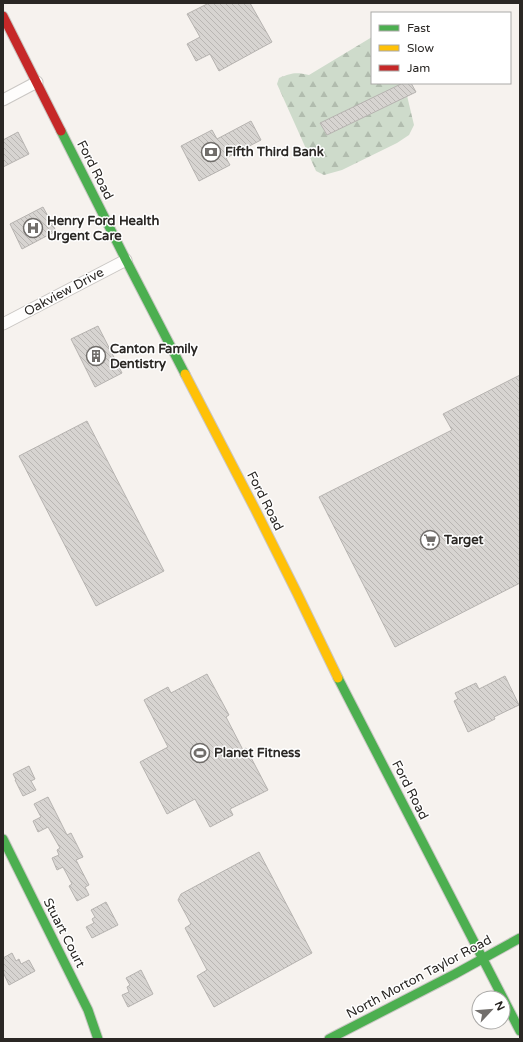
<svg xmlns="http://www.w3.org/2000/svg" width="523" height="1042" viewBox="0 0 523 1042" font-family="'Varela Round',sans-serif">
  <defs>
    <pattern id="forest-firs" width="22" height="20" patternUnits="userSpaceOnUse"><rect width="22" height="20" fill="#cedbcb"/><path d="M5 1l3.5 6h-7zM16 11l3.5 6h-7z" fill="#b1bcae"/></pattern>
    <pattern id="building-back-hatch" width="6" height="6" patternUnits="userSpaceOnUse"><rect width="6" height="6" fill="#d7d4d1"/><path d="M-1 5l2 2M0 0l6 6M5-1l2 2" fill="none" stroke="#b9b6b3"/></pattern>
  </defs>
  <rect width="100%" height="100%" fill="#f6f2ee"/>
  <path fill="url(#forest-firs)" d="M372,37V83H404L414,125L409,135L397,143L342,170L324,175L316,171L277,84L279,78C292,73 295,72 309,75Z"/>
  <path fill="url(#building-back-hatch)" stroke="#b6b3b0" d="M209,3H250L272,42L219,71L210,54L196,61L187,44L200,37L187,14Z
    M403,83H411L416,92L327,135L320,123Z
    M251,121L261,140L226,158L230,165L199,181L181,146L212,130L217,139Z
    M18,132L29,154L3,167V140Z
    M43,207L56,231L22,249L10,224Z
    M98,326L122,373L95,387L71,339Z
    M520,375V583L395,647L319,497L452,430L443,414Z
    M87,421L164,571L96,606L19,456Z
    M207,674L229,715L226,717L243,750L246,748L268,790L230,809L233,815L210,827L195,799L167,814L140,762L168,747L144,700L168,687L171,693Z
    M505,676L519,705L494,717L495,719L468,732L454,701L458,699L455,693L476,683L479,689Z
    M29,766L35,779L31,781L36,790L23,796L15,780H16L13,774Z
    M48,797L67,835L71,833L83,857L76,860L89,885L85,887L89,895L77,901L69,886L72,884L63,867L57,870L52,858L59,855L57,850L60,848L48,827L38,832L33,821L41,817L34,804Z
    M259,852L312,953L214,1007L197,976L207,970L185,928L191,924L178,900L181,894Z
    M106,902L118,925L92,938L86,927L94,923L92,919L95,917L91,910Z
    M12,953L16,961L19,959L21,964L29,960L35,971L9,985L3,972V958Z
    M141,970L153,994L128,1007L122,995L129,992L127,987L130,985L126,978Z"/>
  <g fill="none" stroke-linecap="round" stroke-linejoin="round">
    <g stroke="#cac7c4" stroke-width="13">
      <path id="street" d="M3,100L37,82
        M3,324L126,260"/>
    </g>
    <g stroke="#cac7c4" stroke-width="11">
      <path id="fast" d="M61,131L126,260L185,374
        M338,678L503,998
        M3,839L88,1010L98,1039
        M503,998L520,1031
        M329,1039L455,974L520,938"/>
    </g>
    <g stroke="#cac7c4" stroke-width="11">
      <path id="slow" d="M185,374L255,509L297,593L338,678"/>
    </g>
    <g stroke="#cac7c4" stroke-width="11">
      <path id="jam" d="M3,16L61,131"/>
    </g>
    <use href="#street" stroke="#fefdfc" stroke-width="11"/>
    <use href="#fast" stroke="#4caf50" stroke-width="9"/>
    <use href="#slow" stroke="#ffc107" stroke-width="9"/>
    <use href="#jam" stroke="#c62828" stroke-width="9"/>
  </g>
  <defs>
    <g id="bank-ring" transform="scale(1)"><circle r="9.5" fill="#fff" stroke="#716e6b" stroke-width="1.5"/><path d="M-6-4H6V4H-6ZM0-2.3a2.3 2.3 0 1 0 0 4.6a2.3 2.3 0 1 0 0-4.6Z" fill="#716e6b"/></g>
    <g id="hospital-ring" transform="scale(1)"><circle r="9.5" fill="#fff" stroke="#716e6b" stroke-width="1.5"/><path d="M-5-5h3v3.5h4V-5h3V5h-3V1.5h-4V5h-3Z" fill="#716e6b"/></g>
    <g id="building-ring" transform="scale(1)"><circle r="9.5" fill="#fff" stroke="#716e6b" stroke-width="1.5"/><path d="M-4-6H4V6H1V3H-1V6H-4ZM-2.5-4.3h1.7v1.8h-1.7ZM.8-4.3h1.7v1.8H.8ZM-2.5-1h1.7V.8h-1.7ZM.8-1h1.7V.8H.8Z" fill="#716e6b"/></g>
    <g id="supermarket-ring" transform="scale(1)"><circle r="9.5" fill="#fff" stroke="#716e6b" stroke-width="1.5"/><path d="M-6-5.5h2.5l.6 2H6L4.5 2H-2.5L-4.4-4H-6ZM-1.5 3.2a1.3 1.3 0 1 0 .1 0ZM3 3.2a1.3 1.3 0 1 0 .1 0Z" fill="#716e6b"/></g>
    <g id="stadium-ring" transform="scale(1)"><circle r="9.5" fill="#fff" stroke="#716e6b" stroke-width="1.5"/><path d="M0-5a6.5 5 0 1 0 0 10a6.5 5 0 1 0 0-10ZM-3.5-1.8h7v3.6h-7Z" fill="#716e6b"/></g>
  </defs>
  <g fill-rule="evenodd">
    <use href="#bank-ring" x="211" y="152"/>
    <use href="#hospital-ring" x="33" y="228"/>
    <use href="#building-ring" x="96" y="356"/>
    <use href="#supermarket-ring" x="430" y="540"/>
    <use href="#stadium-ring" x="200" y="753"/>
  </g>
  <g text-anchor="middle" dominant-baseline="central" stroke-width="3" stroke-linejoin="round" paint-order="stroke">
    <g font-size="13" font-weight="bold" fill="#2a2724" stroke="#fff" text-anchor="start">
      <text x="225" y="152">Fifth Third Bank</text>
      <text x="47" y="221">Henry Ford Health<tspan x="47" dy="15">Urgent Care</tspan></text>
      <text x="110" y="349">Canton Family<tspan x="110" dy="15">Dentistry</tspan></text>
      <text x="444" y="540">Target</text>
      <text x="214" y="753">Planet Fitness</text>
    </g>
    <g font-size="13" fill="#2a2724" stroke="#fff">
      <text transform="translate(95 170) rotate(63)">Ford Road</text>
      <text transform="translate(64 292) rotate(-28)">Oakview Drive</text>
      <text transform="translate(265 501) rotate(63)">Ford Road</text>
      <text transform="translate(410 790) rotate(63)">Ford Road</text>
      <text transform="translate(64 933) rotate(63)">Stuart Court</text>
      <text transform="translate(419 977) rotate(-28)">North Morton Taylor Road</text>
    </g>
  </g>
  <rect width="523" height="1042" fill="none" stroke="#2a2724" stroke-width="8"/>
  <rect x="371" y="12" width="140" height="72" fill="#ffffff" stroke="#aaa9a7"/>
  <rect x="379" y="25" width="20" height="6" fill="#4caf50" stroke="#aaa9a7"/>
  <text x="407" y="32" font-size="12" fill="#2a2724">Fast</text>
  <rect x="379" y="45" width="20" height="6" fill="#ffc107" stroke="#aaa9a7"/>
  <text x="407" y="52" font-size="12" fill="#2a2724">Slow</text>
  <rect x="379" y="65" width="20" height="6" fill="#c62828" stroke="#aaa9a7"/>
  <text x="407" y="72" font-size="12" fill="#2a2724">Jam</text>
  <g transform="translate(491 1010) rotate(64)"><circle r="19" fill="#ffffff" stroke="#aaa9a7"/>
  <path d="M0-3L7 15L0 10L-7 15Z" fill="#716e6b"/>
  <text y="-6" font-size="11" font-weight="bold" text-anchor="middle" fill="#2a2724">N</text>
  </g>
</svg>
